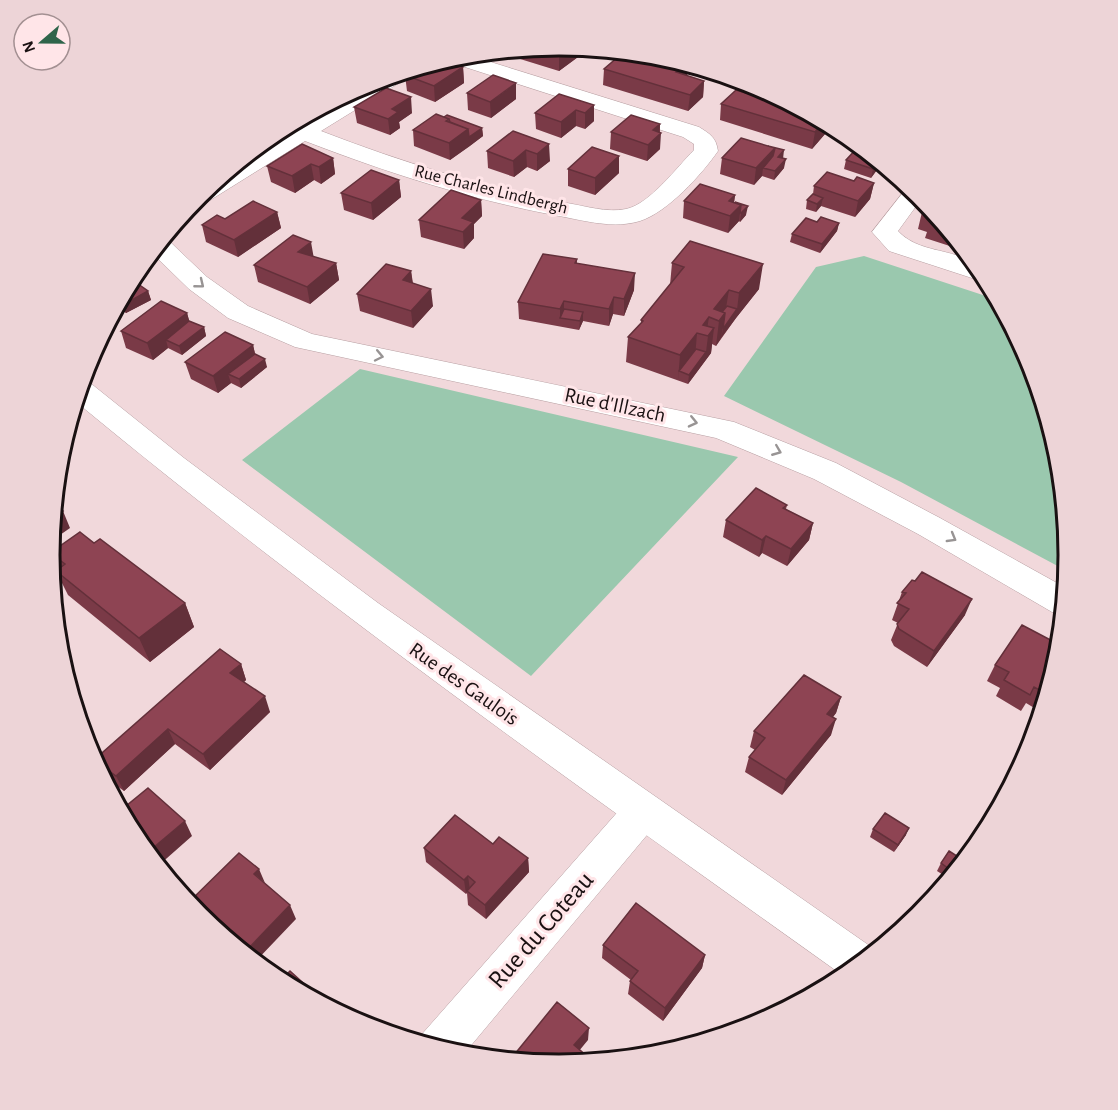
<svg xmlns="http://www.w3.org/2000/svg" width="1118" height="1110" viewBox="0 0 1118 1110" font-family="'Alegreya Sans',sans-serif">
  <rect width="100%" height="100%" fill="#f1d8db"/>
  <path fill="#9ac8ae" d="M864,256L998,300L1030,360L1059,456L1069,555L1067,571L901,482L724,396L816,267Z
    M360,369L738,457L531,676L242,460Z"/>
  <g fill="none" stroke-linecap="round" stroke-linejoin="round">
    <g stroke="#b79fa2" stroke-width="1">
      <path id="street" d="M465,54L699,127C710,134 716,137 718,151C702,174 668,212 640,221C614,229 586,221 559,216C472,200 388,173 305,141L204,204L190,205L199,194L236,163L369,82L408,70L410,73L407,78L321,131C401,162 482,187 567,203C585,206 607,213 626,209C650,204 677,167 694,150V144L683,137L443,60Z
        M909,185L922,198L898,231C924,259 968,243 988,280L975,279L889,251L872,232Z
        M163,238L167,239L207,277L248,306L312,334L734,422L836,463L940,518L1066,588L1063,616L1052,612L918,534L814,479L716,438L295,347L228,318L189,289L151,252Z
        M643,793L657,799L663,811L657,823L463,1055L419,1043L423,1033L629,799Z"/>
    </g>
    <g stroke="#b79fa2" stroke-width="1">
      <path id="secondary" d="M82,380L89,382L184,458L378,603L877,951L845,977C584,791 323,606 75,401Z"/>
    </g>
    <use href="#street" fill="#fff" fill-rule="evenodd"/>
    <use href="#secondary" fill="#fff" fill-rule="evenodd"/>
  </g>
  <path fill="#7a3a47" d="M559,45L578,57L559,71L494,51Z
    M647,64H688L687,76L704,81L703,97L688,111L603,85L604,69Z
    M463,67L464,83L435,102L407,91L405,75Z
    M467,93L516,99L491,118L468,110Z
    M721,104L825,134L812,149L720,120Z
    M594,105V121L585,129L576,126L561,138L536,129L535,113Z
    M354,107L412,113L399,122L400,128L390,135L357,123Z
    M444,117L482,128L483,136L450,160L414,146L413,130Z
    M660,124V149L647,161L610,149L611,132Z
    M513,131L550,161L537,171L527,167L514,177L488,168L487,151Z
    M619,156V173L595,195L568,186V169Z
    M333,158L335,174L321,184L314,180L295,193L271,182L267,166Z
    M722,158L784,168L774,180L762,176L754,185L720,174Z
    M846,160L882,163L871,178L844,169Z
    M399,180L401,197L373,220L344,210L341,193Z
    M854,181L874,183L870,199L855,217L821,206L816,212L806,209L807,200L813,194L814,186Z
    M735,195L734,202L746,215L740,222L739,221L728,233L683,218L684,201Z
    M481,200L482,216L474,224V238L464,249L421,237L419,220Z
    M928,204L961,245L959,249L925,238L927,232L918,229L922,212Z
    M277,212L281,228L238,257L206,242L202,225L225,219Z
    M817,222L839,223L837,231L820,253L790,242L792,234Z
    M577,259V263L634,290L624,316L613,314L609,326L583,321L579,330L519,319L518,302Z
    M336,263L339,280L310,304L258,282L254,265Z
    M672,263L759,289L736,318L716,346L712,344L711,353L688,384L626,362L628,337L641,323V320L670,285Z
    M411,271L413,283L433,306L413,328L360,311L357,294Z
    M131,279L148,291L151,300L126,313L116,306Z
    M187,313L189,321L204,327L206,336L182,355L168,348L153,360L126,348L121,331Z
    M253,345L255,354L267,367L241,388L231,383L218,393L191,379L185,362Z
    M787,505L786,509L813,523L809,540L787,566L762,553L759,557L723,537L726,520Z
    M50,553L185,603L194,627L150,662L68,595L56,571L58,569Z
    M902,592L965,615L927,667L894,646L891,640L898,623L892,620Z
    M241,664L246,680L244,682L270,712L210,770L175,744L124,791L103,776L94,760Z
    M995,665L1048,691L1036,709L1026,703L1021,711L996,696L1000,688L987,681Z
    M841,697L836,713L833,717L831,735L782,795L745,772L749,757L755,750L750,747L754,731Z
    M873,829L906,835L894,852L870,837Z
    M493,844L528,858L529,872L486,919L468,905L467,893L466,894L426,862L424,848Z
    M941,863L956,865L948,878L937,871Z
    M603,945L705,955L702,968L663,1021L628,994L630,981L631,980L602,958Z"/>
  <path fill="#63303a" d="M571,46L578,47V57L559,71V55Z
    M686,63L688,64L687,77L676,72Z
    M463,67L464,83L435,102L434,86Z
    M704,81L703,97L688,111L690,95Z
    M516,83V99L491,118L490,102Z
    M411,97L412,113L399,122L400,128L390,135L388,119L392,109Z
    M594,105V121L585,129V113Z
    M576,110V126L561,138V122Z
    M824,121L827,123L825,134L812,149L815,132Z
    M660,124L659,134L661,133L660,149L647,161L648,145L653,130Z
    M482,128L483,136L470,146L469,137Z
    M468,129L470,146L450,160L449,143Z
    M549,144L550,161L537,171V154Z
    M775,148L772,164L763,168L762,176L754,185L756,168Z
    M526,150L527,167L514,177L513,161Z
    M784,150L783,159L778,157Z
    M619,156V173L595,195V178Z
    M333,158L335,174L321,184L319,167Z
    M786,159L784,168L774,180L775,171Z
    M879,161L882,163L871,178L873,169Z
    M311,164L314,180L295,193L292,176Z
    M399,180L401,197L373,220L371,203Z
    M874,183L870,199L855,217L858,201Z
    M735,195L733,211L729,201Z
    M823,198L821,206L816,212L817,204Z
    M481,200L482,216L474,224V238L464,249L462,218Z
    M741,205L739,221L728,233L730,216Z
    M748,206L746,215L740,222L741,213Z
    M277,212L281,228L238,257L234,240Z
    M839,223L837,231L820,253L822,244Z
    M311,242L314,259L298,252Z
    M336,263L339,280L310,304L307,287Z
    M763,264L759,289L736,318L739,293Z
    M411,271L413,288L403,280Z
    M635,273L634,290L624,316V299Z
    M431,289L433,306L413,328L411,311Z
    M729,290L721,338L716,346L719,321L714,309Z
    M148,291L151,300L126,313L123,305Z
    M614,297L613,314L609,326V309Z
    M564,301V318H560V309Z
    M737,309L736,318L721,338L723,329Z
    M583,312V321L579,330L580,321Z
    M187,313L192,330L166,340L168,348L153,360L147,343Z
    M709,317L706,336L703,325Z
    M204,327L206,336L182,355L179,346Z
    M714,328L711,353L688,384L689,375L706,352L708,336Z
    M697,333L695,358L679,371L678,380L680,355Z
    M253,345L257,362L228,374L231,383L218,393L213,376Z
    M265,359L267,367L241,388L239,379Z
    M63,511L70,528L50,542L53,518Z
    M813,523L809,540L787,566L791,549Z
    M766,536L762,553L759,557L762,540Z
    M972,599L965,615L927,667L934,651Z
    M185,603L194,627L150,662L139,638Z
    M241,664L246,680L236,689L230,673Z
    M1050,686L1048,691L1036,709L1045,693Z
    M265,696L270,712L210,770L203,754Z
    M841,697L836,713L823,729L827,714Z
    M836,719L831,735L782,795L786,780Z
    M86,724L99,747L90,754L88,750L81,728Z
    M168,729L175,744L124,791L116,776Z
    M185,821L192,836L158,866L147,853Z
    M909,828L906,835L894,852L898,845Z
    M528,858L529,872L486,919L485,905Z
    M259,869L265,883L254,874Z
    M468,876L470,890L467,891L466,894L464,880Z
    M290,905L296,919L255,962L244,953Z
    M705,955L702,968L663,1021L665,1008Z
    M589,1028L588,1040L574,1057V1045Z"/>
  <path fill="#8e4453" stroke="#63303a" stroke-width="1.5" d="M559,45L571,46L559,55L533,48Z
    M658,55L686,63L676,72L704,81L690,95L604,69L619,56L647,64Z
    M443,60L463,67L434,86L405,75L417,68Z
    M493,75L516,83L490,102L467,93Z
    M386,88L411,97L392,109L398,112L388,119L354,107Z
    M736,90L766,99L772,93L798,107L797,108L803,110L824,121L815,132L721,104Z
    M559,94L594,105L585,113L576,110L561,122L535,113Z
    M436,114L449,119L446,121L468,129L449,143L413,130Z
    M447,115L482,128L469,137L468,129L450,122L449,119L444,117Z
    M631,115L660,124L653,130L661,133L648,145L611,132Z
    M513,131L549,144L537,154L526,150L513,161L487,151Z
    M741,138L775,148L756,168L722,158Z
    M302,144L333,158L319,167L311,164L292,176L267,166Z
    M768,146L784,150L778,157L786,159L775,171L763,168L773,156L775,148Z
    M592,147L619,156L595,178L568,169Z
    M858,147L863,148L879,161L873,169L846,160Z
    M371,170L399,180L371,203L341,193Z
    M827,172L854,181L857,177L874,183L858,201L814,186Z
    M700,184L735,195L729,201L741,205L730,216L684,201Z
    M451,190L481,200L462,218L473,222L463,232L419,220Z
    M813,194L823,198L817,204L807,200Z
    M253,201L277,212L234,240L202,225L217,215L225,219Z
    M735,202L748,206L741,213H740L741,205Z
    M928,204L946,226L930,221L934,216L922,212Z
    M821,217L839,223L822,244L792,234L806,218L817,222Z
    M293,235L311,242L298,252L336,263L307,287L254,265Z
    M690,241L763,264L739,293L729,290L714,309L725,313L719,321L709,317L703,325L714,328L708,336L697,333L680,355L628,337L643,321L641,320L684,267L672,263Z
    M543,254L577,259L575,263L635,273L624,299L614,297L609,309L564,301L560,309L518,302Z
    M386,264L411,271L403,280L431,289L411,311L357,294Z
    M131,279L148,291L123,305L119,302Z
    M161,301L187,313L147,343L121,331Z
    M727,306L737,309L723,329L725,313L722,312Z
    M564,309L583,312L580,321L560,318Z
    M189,321L204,327L179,346L166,340Z
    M225,332L253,345L213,376L185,362Z
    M696,349L706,352L689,375L679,371Z
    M255,354L265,359L239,379L228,374Z
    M756,488L787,505L783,508L813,523L791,549L766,536L762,540L726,520Z
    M54,505L63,511L53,518Z
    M80,532L94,543L100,539L185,603L139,638L56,571L65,564L50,553Z
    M922,572L972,599L934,651L899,629L897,624L909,609L897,603L906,593L902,592L912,580L915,581Z
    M1022,625L1060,645L1059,655L1050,686L1045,693L1034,687L1030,695L1004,680L1009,672L995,665Z
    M220,649L241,664L230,673L265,696L203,754L168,729L116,776L94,760Z
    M804,675L841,697L827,714L836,719L786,780L749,757L765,738L754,731Z
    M78,717L86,724L81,728Z
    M148,788L185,821L147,853L135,838L120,811Z
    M885,813L909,828L898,845L873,829Z
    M455,815L493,844L499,837L528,858L485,905L467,891L475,882L468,876L464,880L424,848Z
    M949,851L960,858L952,871L941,863Z
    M239,853L259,869L254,874L290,905L244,953L198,915L188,903Z
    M636,903L705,955L665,1008L630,981L638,971L603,945Z
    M290,971L333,1010L280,981Z
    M557,1002L589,1028L574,1045L594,1062L559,1065L510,1060Z"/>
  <defs><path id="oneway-chevron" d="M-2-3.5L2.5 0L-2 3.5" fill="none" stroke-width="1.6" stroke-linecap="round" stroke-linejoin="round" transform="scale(1.5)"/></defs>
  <g stroke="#989494">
    <use href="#oneway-chevron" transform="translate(200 284) rotate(39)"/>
    <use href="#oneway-chevron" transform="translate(379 356) rotate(12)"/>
    <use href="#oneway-chevron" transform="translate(693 422) rotate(13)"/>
    <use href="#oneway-chevron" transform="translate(777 451) rotate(22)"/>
    <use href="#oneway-chevron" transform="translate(952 538) rotate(30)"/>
  </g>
  <g text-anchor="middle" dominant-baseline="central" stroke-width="6" stroke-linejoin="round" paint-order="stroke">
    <g font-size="18" fill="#1a1112" stroke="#ffe5e8">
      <text transform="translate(491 190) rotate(14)">Rue Charles Lindbergh</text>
    </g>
    <g font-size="21" fill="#1a1112" stroke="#ffe5e8">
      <text transform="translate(615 405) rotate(12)">Rue d'Illzach</text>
      <text transform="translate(464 684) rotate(35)">Rue des Gaulois</text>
    </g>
    <g font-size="26" fill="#1a1112" stroke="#ffe5e8">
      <text transform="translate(541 930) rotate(-49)">Rue du Coteau</text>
    </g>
  </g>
  <path d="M0 0H1118V1110H0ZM60 555a499 499 0 1 1 998 0a499 499 0 1 1-998 0Z" fill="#edd4d7" fill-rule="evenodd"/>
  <path fill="none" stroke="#1a1112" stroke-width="3" d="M60 555a499 499 0 1 1 998 0a499 499 0 1 1-998 0Z"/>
  <g transform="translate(42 42) rotate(250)"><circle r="28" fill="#ffe5e8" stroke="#a39092" stroke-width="1.5"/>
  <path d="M0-4.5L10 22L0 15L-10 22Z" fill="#2f644a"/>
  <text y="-9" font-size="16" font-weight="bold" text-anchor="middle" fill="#1a1112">N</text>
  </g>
</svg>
